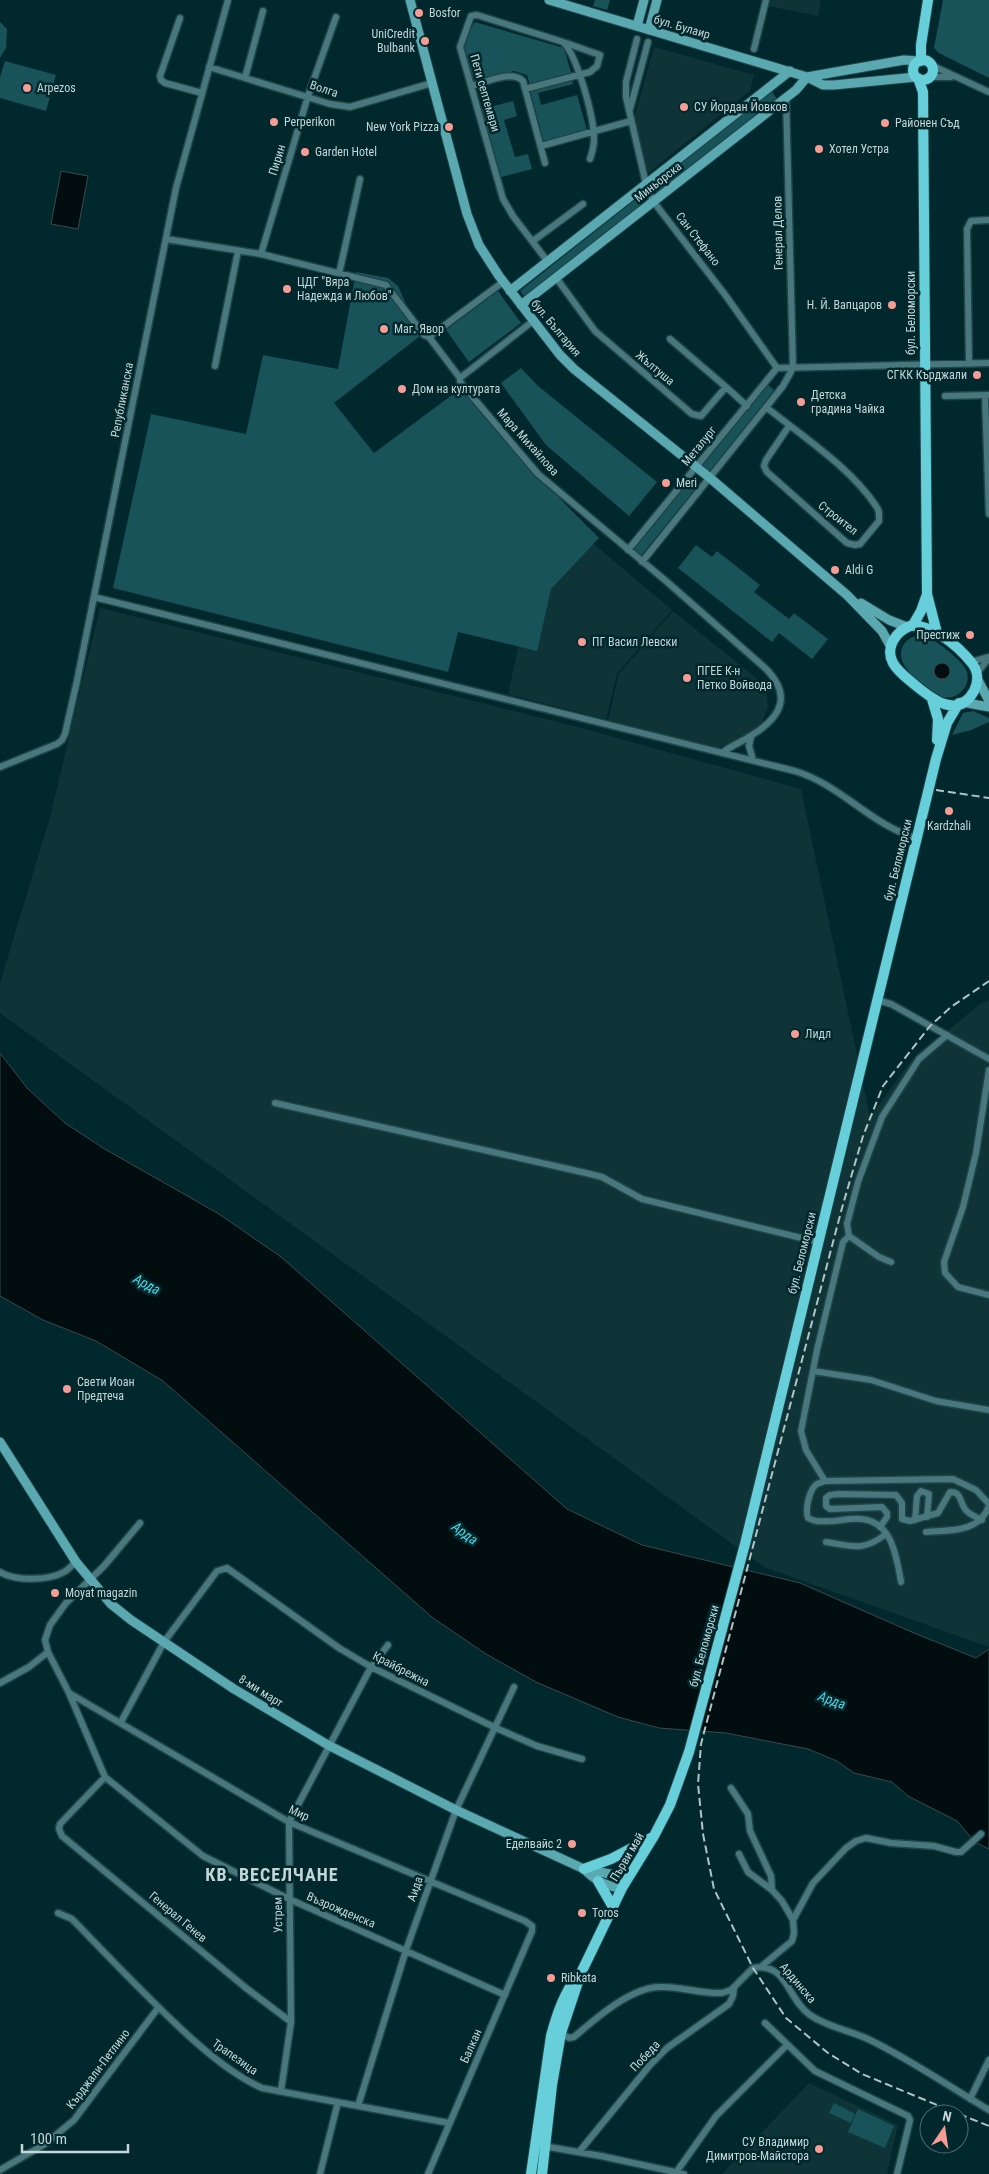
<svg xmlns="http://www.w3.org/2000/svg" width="989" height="2174" viewBox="0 0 989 2174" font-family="'Roboto Condensed',sans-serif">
  <rect width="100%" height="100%" fill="#01282c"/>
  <path fill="#0f3438" d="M769,0H821L818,16L768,6Z
    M654,47L754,75L750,91L648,173L633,123Z
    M590,541L672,610L617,674L606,719L508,694L527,607Z
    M100,608L574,726L801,789L870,1117L910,1062L980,1004L989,1000V1647L764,1567L0,1013V983L50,817Z
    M673,611L761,682L767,695L768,707L762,723L751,732L719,748L608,720L619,674Z
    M809,2083L898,2125L887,2174H722Z"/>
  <path fill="#185359" d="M595,0H610L607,10L593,6Z
    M943,0H989V78L939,53L934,48Z
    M0,22L7,29L6,48L0,58Z
    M475,22L564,48L571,73L530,85L527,75L514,71L472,82L462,43Z
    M5,61L56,75L46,111L0,98V77Z
    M572,79L573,84L538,93L541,105L577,95L587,130L544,142L530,90Z
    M772,92L778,100L657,194L650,185Z
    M513,101L517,116L504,120L515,157L528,154L532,169L494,179L475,111Z
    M636,199L641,205L525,297L520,291Z
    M356,272L388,278L398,286L420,336L334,403L374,453L460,389L567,506L599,538L551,589L537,651L458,632L448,672L113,588L151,414L246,434L263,355L338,369Z
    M498,291L521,323L469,362L446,330Z
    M521,368L538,386L657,482L629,516L546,445L501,383Z
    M767,384L774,390L708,474L700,467Z
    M688,481L696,488L640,557L632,551Z
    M696,545L712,557L717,551L760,585L754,592L789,619L794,613L828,639L812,659L779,633L772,642L678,568Z
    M924,635C934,639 965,662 967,672C972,689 951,705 936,694C922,684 891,664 904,644C909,637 916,635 924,635Z
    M973,711L989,718V722L971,730L952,735L963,713Z
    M834,2103L855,2114L851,2123L829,2113Z
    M858,2109L894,2126L885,2148L848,2132Z"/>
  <path fill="#010d0f" stroke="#3b494b" d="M61,171L88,176L78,229L51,224Z
    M934 671a8 8 0 1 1 16 0a8 8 0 1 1-16 0Z
    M0,1053L27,1088L65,1123L103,1148L219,1214L281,1257L567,1509L642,1545L800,1583L914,1633L976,1658L989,1649V1849L975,1842L957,1821L908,1796L892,1782L854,1773L837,1761L808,1749L726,1733L659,1728L618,1717L536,1682L486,1654L433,1618L163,1381L96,1341L43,1320L0,1296Z"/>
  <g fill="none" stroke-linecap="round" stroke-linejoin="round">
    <g stroke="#204448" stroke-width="9">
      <path id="street" d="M180,18L160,76L161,80L165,83L202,93
        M637,39L626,82V97L646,184L653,201L726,296L777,368
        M754,49L766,0
        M931,65L989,92
        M209,67L330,104L350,107L432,83
        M930,77H951
        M245,78L263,11
        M471,86C485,83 512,69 523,81L545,163
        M525,89L590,72L597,66L600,55L566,43
        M630,109L648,42
        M541,146L631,121
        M166,239L261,254L386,285L424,335L429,337L460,378V382L538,474L666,581L764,667C792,694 783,716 752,735C742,742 732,745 722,753
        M533,241L583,204
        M261,254L308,96L336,17
        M548,262L513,216L503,199L460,47L471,16L477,15L563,42C578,57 594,118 594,139C594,146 592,153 590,159
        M339,274L360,179
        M557,279L595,331L692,414L701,416L726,387L747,406
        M429,337L503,282
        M670,339L726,387
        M969,363L967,229L971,221L989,220
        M215,366L238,251
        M777,368L989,363
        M460,378L533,321
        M985,395L989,514
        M945,396L989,395
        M766,407C802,436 850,467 876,506C880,511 879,515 879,521L860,544L855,545L847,543L767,472L764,466L766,460L789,426
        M628,550L777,368
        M642,562L783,386L793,368L786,98
        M94,597L795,771C841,785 871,825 916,838
        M971,662L989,657
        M977,673L989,658
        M751,737L749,746L753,760
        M0,767L57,744L62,740L65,734L77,681L176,188L228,0
        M877,1000L891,1004L989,1059
        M989,1070L976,1153L963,1207L944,1262L945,1273L958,1287L989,1295
        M275,1103L586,1173L602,1177L642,1199L818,1242
        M849,1236L879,1257L891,1262
        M813,1371L871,1380L936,1401L989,1410
        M825,1481L806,1450L801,1431L817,1350L843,1242L849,1236L847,1224L858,1182L882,1117L919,1059L947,1035
        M915,1520L917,1496L921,1491L929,1494L927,1517
        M140,1523L104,1566L66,1603L50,1625L45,1640L48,1652L69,1693L105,1777L203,1856L289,1899L505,1995
        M880,1527L887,1517V1513L882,1507L830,1509L826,1506V1498L830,1495L839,1494L896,1495L902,1503V1519L910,1521L938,1513L950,1492C962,1492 959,1501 965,1509C968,1514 976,1517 982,1520
        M926,1532C950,1530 979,1533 989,1506
        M826,1542C852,1546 863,1552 886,1534
        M0,1572C15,1581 48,1581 64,1572C68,1570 72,1565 76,1562
        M901,1582C897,1558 892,1521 861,1519C853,1518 843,1520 834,1521C824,1521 817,1523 808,1518C805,1510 809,1489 817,1484C818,1483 824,1482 825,1481L953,1479L976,1490L989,1504
        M0,1683L29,1667L48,1652
        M69,1693L289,1822L525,1921L532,1926V1931L428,2174
        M121,1722L164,1642L217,1571L227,1568L339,1648L371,1667L496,1728L537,1746L582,1759
        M105,1777L60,1824L59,1829L62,1836L246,1988L291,2022
        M731,1788L748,1814L750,1831L771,1876L772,1890
        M739,1854L748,1872L772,1890L782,1901L793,1920L794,1933L792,1941L762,1966
        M58,1913L72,1919C111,1959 149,2000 191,2038C212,2057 235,2076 262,2088L449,2123
        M793,1920L813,1883L846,1848L856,1841L866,1838L891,1843L934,1846L956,1852H961L981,1834
        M765,2023L815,2071L908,2116L910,2120L897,2174
        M561,2033L569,2038L574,2037C595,2019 631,1987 660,1987C680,1986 701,1994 722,1993L731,1990L753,1968C788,1962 786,1998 810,2015C829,2028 850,2030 870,2040C911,2060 950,2087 989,2110
        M281,2091L291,2022L289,1822L371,1667L388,1645
        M970,2099L989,2060
        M358,2106L406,1950L456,1810L514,1687
        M543,2146L601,2156L684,2174
        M579,2152L650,2065L667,2048L729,2004L733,1996L734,1988
        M0,2170L45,2144L74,2120L158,2008
        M320,2174L338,2102
        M675,2174L716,2116L787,2045"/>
    </g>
    <g stroke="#204448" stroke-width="11">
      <path id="secondary" d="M410,0L467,214L479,245L499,276L560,355L574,369L710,478L847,595L882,631L891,647
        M549,0L807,77L823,85H834L916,77
        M637,26L644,0
        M649,30L657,0
        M807,77L904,60L919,61
        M510,291L790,71
        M521,305L796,90L807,77
        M861,603L889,620L907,627
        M977,678L989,701
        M962,702L989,707
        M0,1442L76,1562L111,1604L131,1620L234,1689L328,1745L456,1810L584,1869L610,1874L618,1880L622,1888
        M584,1869C595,1880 606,1887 622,1888"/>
    </g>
    <g stroke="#204448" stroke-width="12">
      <path id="primary" d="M913 70a10 10 0 1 1 20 0a10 10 0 1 1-20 0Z
        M921,61V45L928,0
        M918,78L923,92L927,594L937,633
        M913,625L921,611L926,597
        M910,626C931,623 958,646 971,662C978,670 979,681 974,691C958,720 932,699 915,685C908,679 898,672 893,663C885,648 895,632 910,626Z
        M932,699L938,719L937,740
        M584,1869L611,1859L653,1837
        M598,1881L613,1907
        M531,2174L551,2036C557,2014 564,1993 578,1975
        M542,2174L552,2085L561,2033L581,1973L622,1888L654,1836L670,1805L689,1752L745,1544L936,759L947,723L959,703"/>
    </g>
    <use href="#street" stroke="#48787d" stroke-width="6"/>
    <use href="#secondary" stroke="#5aa9b1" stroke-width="9"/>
    <use href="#primary" stroke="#66cfda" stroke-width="10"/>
    <path stroke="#afc4c6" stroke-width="2" stroke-dasharray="8 4" stroke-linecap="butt" d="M936,790L989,798
      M959,2114L862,2074L828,2053L786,2018L753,1968L714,1889L703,1834L698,1784L701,1744L842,1208L863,1136L883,1086L930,1026L951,1007L989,981
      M959,2114L989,2126"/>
  </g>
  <g fill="#f59c95" stroke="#01282c" stroke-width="2">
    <circle cx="419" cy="13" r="5"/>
    <circle cx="425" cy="41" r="5"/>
    <circle cx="27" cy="88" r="5"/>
    <circle cx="684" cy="107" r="5"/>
    <circle cx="274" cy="122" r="5"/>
    <circle cx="885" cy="123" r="5"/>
    <circle cx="449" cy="127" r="5"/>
    <circle cx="819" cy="149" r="5"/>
    <circle cx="305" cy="152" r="5"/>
    <circle cx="287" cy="289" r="5"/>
    <circle cx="892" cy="305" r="5"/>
    <circle cx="384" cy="329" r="5"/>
    <circle cx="977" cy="375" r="5"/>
    <circle cx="402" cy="389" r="5"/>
    <circle cx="801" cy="402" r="5"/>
    <circle cx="666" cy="483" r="5"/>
    <circle cx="835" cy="570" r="5"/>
    <circle cx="970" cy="635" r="5"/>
    <circle cx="582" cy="642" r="5"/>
    <circle cx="687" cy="678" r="5"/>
    <circle cx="949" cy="811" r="5"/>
    <circle cx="795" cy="1034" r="5"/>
    <circle cx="67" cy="1389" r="5"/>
    <circle cx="55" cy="1593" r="5"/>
    <circle cx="572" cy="1844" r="5"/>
    <circle cx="582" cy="1913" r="5"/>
    <circle cx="551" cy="1978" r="5"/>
    <circle cx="819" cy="2149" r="5"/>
  </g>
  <g text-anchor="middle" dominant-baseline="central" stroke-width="5" stroke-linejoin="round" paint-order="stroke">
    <g font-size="12" fill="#c3d6d8" stroke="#01282c" text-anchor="start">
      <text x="429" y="13">Bosfor</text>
      <text x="415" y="34" text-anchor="end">UniCredit<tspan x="415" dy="14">Bulbank</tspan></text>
      <text x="37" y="88">Arpezos</text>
      <text x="694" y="107">СУ Йордан Йовков</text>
      <text x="284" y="122">Perperikon</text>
      <text x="895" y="123">Районен Съд</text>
      <text x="439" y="127" text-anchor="end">New York Pizza</text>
      <text x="829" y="149">Хотел Устра</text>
      <text x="315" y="152">Garden Hotel</text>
      <text x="297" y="282">ЦДГ "Вяра<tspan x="297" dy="14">Надежда и Любов"</tspan></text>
      <text x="882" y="305" text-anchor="end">Н. Й. Вапцаров</text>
      <text x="394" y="329">Маг. Явор</text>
      <text x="967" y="375" text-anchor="end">СГКК Кърджали</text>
      <text x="412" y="389">Дом на културата</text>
      <text x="811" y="395">Детска<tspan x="811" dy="14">градина Чайка</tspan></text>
      <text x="676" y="483">Meri</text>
      <text x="845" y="570">Aldi G</text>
      <text x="960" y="635" text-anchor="end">Престиж</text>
      <text x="592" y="642">ПГ Васил Левски</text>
      <text x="697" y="671">ПГЕЕ К-н<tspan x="697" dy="14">Петко Войвода</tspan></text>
      <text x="949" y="826" text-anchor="middle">Kardzhali</text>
      <text x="805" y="1034">Лидл</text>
      <text x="77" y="1382">Свети Иоан<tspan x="77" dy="14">Предтеча</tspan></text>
      <text x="65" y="1593">Moyat magazin</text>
      <text x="562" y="1844" text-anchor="end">Еделвайс 2</text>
      <text x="592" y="1913">Toros</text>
      <text x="561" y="1978">Ribkata</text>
      <text x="809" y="2142" text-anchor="end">СУ Владимир<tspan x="809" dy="14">Димитров-Майстора</tspan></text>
    </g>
    <g font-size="12" fill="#c3d6d8" stroke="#01282c">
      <text transform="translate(682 27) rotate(16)">бул. Булаир</text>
      <text transform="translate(324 89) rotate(18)">Волга</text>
      <text transform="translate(485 93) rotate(74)">Пети септември</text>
      <text transform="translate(277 160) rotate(-73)">Пирин</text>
      <text transform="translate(658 182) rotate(-38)">Миньорска</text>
      <text transform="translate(778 233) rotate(-91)">Генерал Делов</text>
      <text transform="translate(698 239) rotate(52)">Сан Стефано</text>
      <text transform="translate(911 313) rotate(-90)">бул. Беломорски</text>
      <text transform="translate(556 328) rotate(50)">бул. България</text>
      <text transform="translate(655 368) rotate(40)">Жълтуша</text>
      <text transform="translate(122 400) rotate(-79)">Републиканска</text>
      <text transform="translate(528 442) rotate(48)">Мара Михайлова</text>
      <text transform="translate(699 446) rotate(-51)">Металург</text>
      <text transform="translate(838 518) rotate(38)">Строител</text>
      <text transform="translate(898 860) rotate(-76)">бул. Беломорски</text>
      <text transform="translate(802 1253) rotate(-76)">бул. Беломорски</text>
      <text transform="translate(704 1646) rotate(-75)">бул. Беломорски</text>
      <text transform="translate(401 1669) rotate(27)">Крайбрежна</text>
      <text transform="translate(261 1691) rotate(32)">8-ми март</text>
      <text transform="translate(299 1813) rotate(25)">Мир</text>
      <text transform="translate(627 1857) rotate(-59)">Първи май</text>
      <text transform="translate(415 1889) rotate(-71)">Аида</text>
      <text transform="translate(341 1910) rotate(23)">Възрожденска</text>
      <text transform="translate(278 1915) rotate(-91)">Устрем</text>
      <text transform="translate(178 1917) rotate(40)">Генерал Генев</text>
      <text transform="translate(798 1983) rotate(50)">Ардинска</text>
      <text transform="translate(471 2046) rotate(-66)">Балкан</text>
      <text transform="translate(645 2056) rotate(-47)">Победа</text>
      <text transform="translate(235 2057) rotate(35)">Трапезица</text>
      <text transform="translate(98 2069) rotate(-53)">Кърджали-Петлино</text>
    </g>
    <g font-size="14" font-style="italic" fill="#4dd5e2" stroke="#01282c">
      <text transform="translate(147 1284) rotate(28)">Арда</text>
      <text transform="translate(465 1533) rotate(36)">Арда</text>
      <text transform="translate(832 1700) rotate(20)">Арда</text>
    </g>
    <g font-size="18" font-weight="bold" letter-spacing="1" fill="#c3d6d8" stroke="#01282c">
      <text x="272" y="1874">КВ. ВЕСЕЛЧАНЕ</text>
    </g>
  </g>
  <g transform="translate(944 2129) rotate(13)"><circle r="24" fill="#01282c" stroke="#4f6e71"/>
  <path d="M0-4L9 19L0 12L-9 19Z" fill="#f59c95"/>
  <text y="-8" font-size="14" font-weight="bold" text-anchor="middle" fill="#c3d6d8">N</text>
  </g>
  <path d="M22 2144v8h106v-8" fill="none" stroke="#c3d6d8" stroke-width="2.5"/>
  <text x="30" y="2144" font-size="15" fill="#c3d6d8" stroke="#01282c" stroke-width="4" paint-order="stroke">100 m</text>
</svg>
